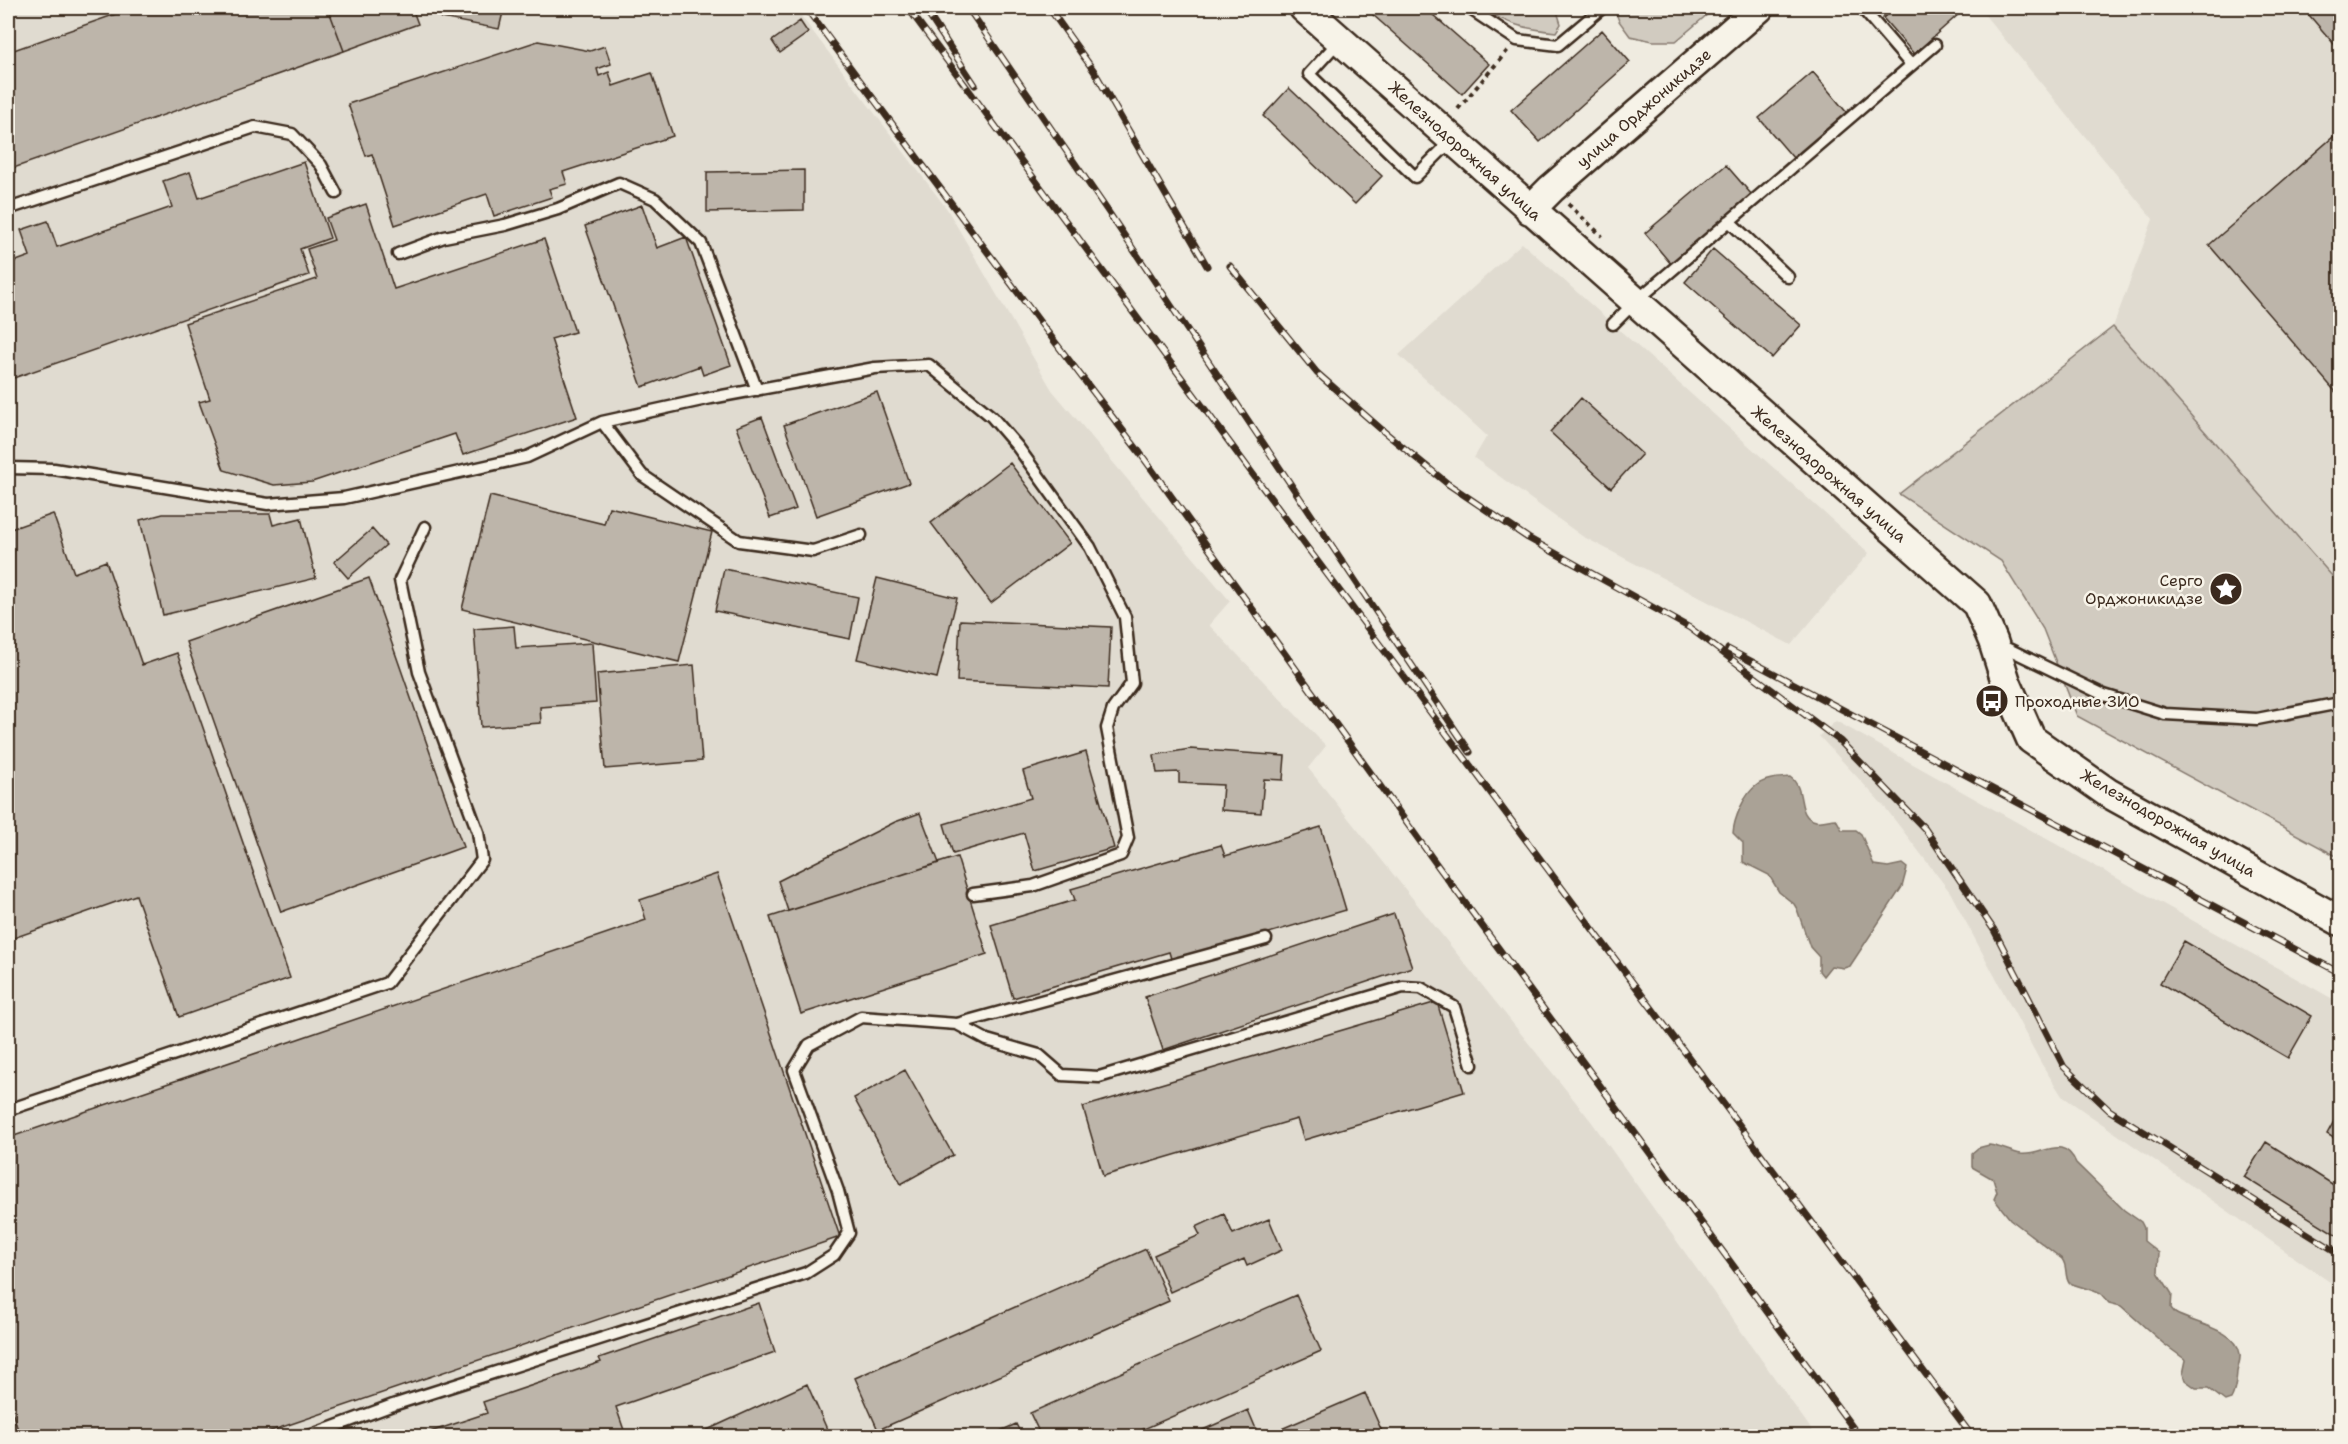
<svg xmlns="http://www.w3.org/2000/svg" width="2348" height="1444" viewBox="0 0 2348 1444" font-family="'Shantell Sans',sans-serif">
  <rect width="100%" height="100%" fill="#efebe0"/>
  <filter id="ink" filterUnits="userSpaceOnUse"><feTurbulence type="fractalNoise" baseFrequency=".0167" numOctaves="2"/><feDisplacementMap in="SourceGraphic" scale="12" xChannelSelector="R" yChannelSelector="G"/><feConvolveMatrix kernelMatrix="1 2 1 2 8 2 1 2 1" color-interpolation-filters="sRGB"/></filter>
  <g filter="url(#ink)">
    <path fill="#e0dbd0" d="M8,8H795L947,209L1052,390L1230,601L1209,625L1326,746L1308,768L1591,1121L1816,1436H8Z
      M1979,8H2340V585L2113,327L2153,219Z
      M1522,243L1869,553L1791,645L1582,536L1474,458L1487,436L1399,355Z
      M1836,721L2340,1003V1289L2062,1096L2041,1063L1950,892L1884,806L1819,736Z"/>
    <path fill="#d1cbc0" stroke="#867a6f" stroke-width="1.5" d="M1483,8H1556L1561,24L1556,32C1527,29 1507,25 1483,8Z
      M1614,8H1715L1676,41H1653L1630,36L1619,21Z
      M2113,327L2340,585V858L2077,716L2043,629L2001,561L1899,494Z"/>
    <path fill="#aaa296" stroke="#7e7266" stroke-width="1.5" d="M1790,777C1807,789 1795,817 1816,821C1822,822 1829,819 1836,819L1842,830H1856L1861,834L1874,865L1888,867L1902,864L1907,868L1902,887L1850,966L1844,968L1831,966L1823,976L1819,971V957L1810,947L1797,909L1794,904L1779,892L1769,875L1743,862V843L1733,833C1734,819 1744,794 1757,785C1766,778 1779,778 1790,777Z
      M1989,1145C2000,1146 2010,1152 2021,1154C2042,1157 2063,1133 2076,1163L2124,1210L2141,1222L2144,1228V1241L2159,1253L2158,1272L2172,1294L2171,1308L2175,1313C2191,1323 2237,1329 2240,1354C2241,1360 2238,1366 2237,1372C2236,1382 2236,1390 2231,1399L2225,1401L2208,1388H2196L2185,1380L2183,1374L2186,1360L2164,1344L2121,1306L2109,1303L2101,1294L2094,1291L2069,1283C2064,1275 2068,1267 2062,1259L2010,1219L1994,1199L1997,1192L1993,1179L1972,1167V1153L1978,1148Z"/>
    <path fill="#bdb5aa" stroke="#3b2a1e" stroke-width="1.5" d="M133,8H328L344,51L8,170V52Z
      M328,8H412L418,24L344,51Z
      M443,8H504L499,29L441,18Z
      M1379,8H1425L1489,64L1462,94L1373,15Z
      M1895,8H1954L1959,14L1914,54L1883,18Z
      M2303,8H2340V51Z
      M800,21L808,33L780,53L772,41Z
      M1602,30L1630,62L1540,142L1511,110Z
      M538,41L590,51L605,46L611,64L597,69L599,76L609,72L613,86L652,73L673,136L563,172L567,184L549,189L552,197L494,216L487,194L395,225L372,154L366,156L348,104Z
      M1813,72L1847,113L1794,159L1759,118Z
      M1289,88L1382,176L1355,204L1263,116Z
      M2340,131V397L2209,245Z
      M304,162L330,238L300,249L309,275L8,380V264L30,256L21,230L48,221L57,247L172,207L163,181L190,172L199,198Z
      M1726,165L1752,195L1671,264L1645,233Z
      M804,170V210L707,212V172Z
      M366,204L394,289L544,239L575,332L551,339L577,417L463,455L455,434L312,482L274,485L224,470L199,402L210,399L185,323L317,279L307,249L334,240L326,218Z
      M642,205L657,248L686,237L731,365L703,375L700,366L642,387L585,226Z
      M1713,249L1801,325L1772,358L1685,282Z
      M877,392L909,483L816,516L784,425Z
      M1581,398L1642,454L1611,488L1550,432Z
      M762,417L796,509L770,518L736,427Z
      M1010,463L1070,543L991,603L931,523Z
      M490,496L604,524L609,507L712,532L679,662L462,609Z
      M53,514L74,573L106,561L142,665L177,653L290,978L179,1017L136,895L8,940V530Z
      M163,514H270L273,525L301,518L316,578L163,615L140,520Z
      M372,529L386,545L348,578L334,562Z
      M724,569L858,597L850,639L715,611Z
      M369,578L463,847L281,912L186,642Z
      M877,578L957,598L937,678L857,659Z
      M960,620L1111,627L1108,688L957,681Z
      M514,626L516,648L592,643L596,703L540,707L541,723L481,727L474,629Z
      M694,665L702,761L605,769L597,674Z
      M1190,749L1285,756L1283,780L1264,779L1261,813L1221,810L1223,785L1179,783V772L1157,773L1154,755Z
      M1086,752L1114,848L1035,871L1024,833L953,854L944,824L1031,798L1023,771Z
      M920,813L939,863L788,911L778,881L895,822Z
      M1321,827L1346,910L1172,962L1169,952L1013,998L991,925L1075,900L1071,889L1221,845L1225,856Z
      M957,857L987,954L801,1014L770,917Z
      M717,874L840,1237L256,1436H20L8,1400V1138L646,920L640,900Z
      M1394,914L1412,967L1163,1050L1145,997Z
      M2184,941L2312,1016L2288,1058L2160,983Z
      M1437,1002L1464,1092L1304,1140L1297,1119L1103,1176L1083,1107Z
      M905,1070L953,1155L901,1184L854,1098Z
      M2340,1110V1142L2327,1134Z
      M2266,1142L2340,1189V1237L2244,1177Z
      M1224,1214L1233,1234L1269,1219L1282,1250L1247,1266L1244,1259L1170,1292L1154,1255L1200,1235L1196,1227Z
      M1146,1249L1169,1301L878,1430L855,1378Z
      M1296,1295L1321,1351L1128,1436H1041L1030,1413Z
      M759,1303L775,1352L616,1407L626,1436H418L487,1413L483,1402L601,1362L599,1358Z
      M807,1384L830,1436H694Z
      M1365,1393L1384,1436H1265Z
      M1248,1410L1259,1436H1189Z
      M1016,1424L1022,1436H989Z"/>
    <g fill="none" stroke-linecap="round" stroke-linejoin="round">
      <g stroke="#3b2a1e" stroke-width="15">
        <path id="lane" d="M1469,8L1517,40L1558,45L1602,8
          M1862,8L1911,65
          M1340,40L1309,74L1415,177L1451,141
          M8,209L255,127L292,134L321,165L336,193
          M1729,221L1788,277
          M398,254L444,237L505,225L558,209L619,183L655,199L701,243L757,390
          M1613,324L1635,302L1935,45
          M602,422L642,475L739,541L813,551L861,535
          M8,468L54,469L268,504L344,498L527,457L602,422L711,398L875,368L929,365L992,417L1017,446L1090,547L1125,617L1132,683L1113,709L1107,728L1128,838L1121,855L1033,886L973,894
          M1998,644L2104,695L2165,714L2257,719L2340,703
          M957,1024L1266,939
          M8,1110L387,983L482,860L478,832L419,672L400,580L425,527
          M309,1436L393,1405L806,1273L834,1255L849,1233L838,1191L794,1070L809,1045L861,1017L957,1024L987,1040L1039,1055L1062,1075L1099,1077L1403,987L1421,988L1454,1007L1472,1065"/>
      </g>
      <g stroke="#3b2a1e" stroke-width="33">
        <path id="secondary" d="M1304,8L1977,604L1993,641L2006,682L2031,739L2108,793L2340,921
          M1530,210L1551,189L1759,8"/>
      </g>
      <path stroke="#3b2a1e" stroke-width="4" stroke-dasharray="4.5 4.5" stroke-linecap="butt" d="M1458,109L1508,50
        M1568,204L1602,236"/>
      <use href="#lane" stroke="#f7f3e8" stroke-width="10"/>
      <use href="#secondary" stroke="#f7f3e8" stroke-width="28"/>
      <g stroke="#3b2a1e" stroke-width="7">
        <path id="rail" d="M806,8L1039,321L1140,453L1440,869L1859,1436
          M908,8L1306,546L1972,1436
          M924,8L975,85
          M968,8L1107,210L1470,752
          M1049,8L1094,71L1207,266
          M1230,266L1317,373L1382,430L1448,484L1528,538L1690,628L1840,741L1925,829L1994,930L2064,1067L2109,1110L2340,1254
          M1728,649L2340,973"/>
      </g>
      <use href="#rail" stroke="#f7f3e8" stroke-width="4.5" stroke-dasharray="14" stroke-linecap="butt"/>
    </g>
  </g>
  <defs>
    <g id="sight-disc" transform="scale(1.725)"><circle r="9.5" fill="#3b2a1e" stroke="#f7f3e8"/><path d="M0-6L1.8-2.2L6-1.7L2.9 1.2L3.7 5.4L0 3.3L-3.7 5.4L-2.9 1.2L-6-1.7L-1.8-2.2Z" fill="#fff"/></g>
    <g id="bus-disc" transform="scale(1.725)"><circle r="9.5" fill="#3b2a1e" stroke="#f7f3e8"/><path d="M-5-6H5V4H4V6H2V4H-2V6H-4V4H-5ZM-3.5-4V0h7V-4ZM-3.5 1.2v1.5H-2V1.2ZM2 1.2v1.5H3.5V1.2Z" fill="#fff"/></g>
  </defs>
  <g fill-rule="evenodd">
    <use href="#sight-disc" x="2226" y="589"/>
    <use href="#bus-disc" x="1992" y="701"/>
  </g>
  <g text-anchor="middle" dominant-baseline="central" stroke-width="5" stroke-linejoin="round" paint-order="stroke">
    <g font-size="16" fill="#3b2a1e" stroke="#f7f3e8">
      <text transform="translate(1644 108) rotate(-41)">улица Орджоникидзе</text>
      <text transform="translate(1465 151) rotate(42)">Железнодорожная улица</text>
      <text transform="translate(1829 474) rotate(41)">Железнодорожная улица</text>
      <text transform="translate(2168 823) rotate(30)">Железнодорожная улица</text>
    </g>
    <g font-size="16" fill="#3b2a1e" stroke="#f7f3e8" text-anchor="end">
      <text x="2203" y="580">Серго<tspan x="2203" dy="18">Орджоникидзе</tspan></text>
      <text x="2015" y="701" text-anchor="start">Проходные ЗИО</text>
    </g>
  </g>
  <rect width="2348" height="1444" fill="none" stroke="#f7f3e8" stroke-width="30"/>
  <rect x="15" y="15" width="2318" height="1414" fill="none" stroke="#3b2a1e" stroke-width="2" filter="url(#ink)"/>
</svg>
